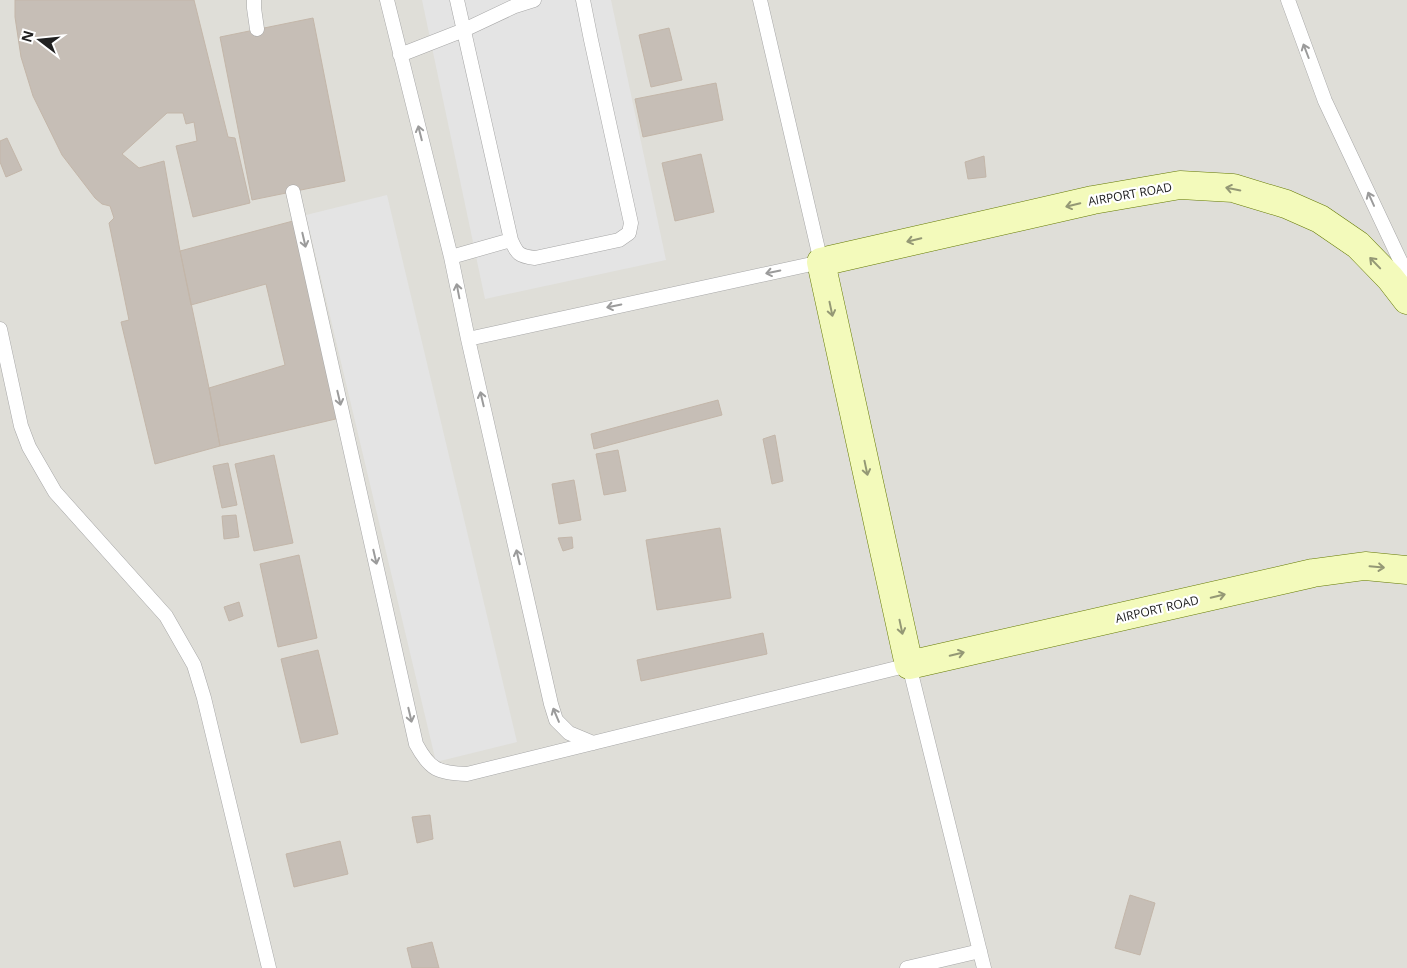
<svg xmlns="http://www.w3.org/2000/svg" width="1407" height="968" viewBox="0 0 1407 968" font-family="'Open Sans',sans-serif">
  <rect width="100%" height="100%" fill="#f1eee7"/>
  <path fill="#dfded8" d="M0,0H1407V968H0Z"/>
  <path fill="#e4e4e4" d="M422,0H611L666,260L485,299Z
    M387,195L517,742L436,762L306,215Z"/>
  <path fill="#c6beb6" stroke="#c3b6a9" d="M15,0H194L228,137L235,138L250,203L193,217L176,146L197,141L194,122L186,124L183,113H167L122,154L139,168L164,161L180,251L209,388L220,446L155,464L121,322L129,320L109,223L114,218L110,206L102,204L95,198L62,155L33,96L21,57L15,17Z
    M313,18L345,181L252,200L220,37Z
    M669,28L682,80L651,87L639,35Z
    M716,83L723,120L643,137L635,99Z
    M7,138L22,170L6,177L0,162V141Z
    M701,154L714,212L675,221L662,163Z
    M984,156L986,177L968,179L965,162Z
    M293,221L340,418L220,446L209,388L285,365L266,284L191,305L180,251Z
    M718,400L722,415L594,449L591,434Z
    M775,435L783,481L772,484L763,439Z
    M618,450L626,491L604,495L596,454Z
    M274,455L293,543L254,551L235,464Z
    M228,463L237,505L222,508L213,466Z
    M574,480L581,520L559,524L552,484Z
    M236,515L239,537L224,539L222,516Z
    M720,528L731,598L657,610L646,540Z
    M572,537L573,548L563,551L558,538Z
    M299,555L317,638L278,647L260,564Z
    M239,602L243,616L229,621L224,607Z
    M763,633L767,654L641,681L637,660Z
    M318,650L338,734L301,743L281,659Z
    M430,815L433,839L417,843L412,817Z
    M340,841L348,874L294,887L286,854Z
    M1130,895L1155,903L1140,955L1115,948Z
    M432,942L439,968H412L407,948Z"/>
  <g fill="none" stroke-linecap="round" stroke-linejoin="round">
    <g stroke="#a7a7a7" stroke-width="15">
      <path id="lane" d="M254,0V8L257,29
        M387,0L451,257L468,339L551,704L556,720L569,733L593,743
        M457,0L511,240C517,254 519,256 535,258L619,240L629,233L631,223L591,40L583,0
        M1288,0L1325,101L1407,275
        M400,55L464,30L515,6L534,0
        M293,192L416,744C430,770 438,773 467,774L909,665L984,968
        M451,257L511,240
        M0,329L21,426L29,447L55,492L166,616L194,665L204,698L269,968
        M468,339L821,262L760,0
        M907,968L980,951"/>
    </g>
    <g stroke="#657a04" stroke-width="29">
      <path id="secondary" d="M1407,300L1390,278L1358,245L1320,219L1286,204L1233,188L1180,185L1093,200L821,262L909,665L1313,573L1365,566L1407,570"/>
    </g>
    <use href="#lane" stroke="#fff" stroke-width="14"/>
    <use href="#secondary" stroke="#f3fabb" stroke-width="28"/>
  </g>
  <defs><path id="oneway-shaft" d="M-6 0H5M1.5-3L5.5 0L1.5 3" fill="none" stroke-width="1.6" stroke-linecap="round" stroke-linejoin="round" transform="scale(1.25)"/></defs>
  <g stroke="#9b9b9b">
    <use href="#oneway-shaft" transform="translate(1306 51) rotate(-111)"/>
    <use href="#oneway-shaft" transform="translate(420 133) rotate(-104)"/>
    <use href="#oneway-shaft" transform="translate(1371 199) rotate(-114)"/>
    <use href="#oneway-shaft" transform="translate(304 240) rotate(77)"/>
    <use href="#oneway-shaft" transform="translate(773 272) rotate(168)"/>
    <use href="#oneway-shaft" transform="translate(458 291) rotate(-101)"/>
    <use href="#oneway-shaft" transform="translate(614 306) rotate(168)"/>
    <use href="#oneway-shaft" transform="translate(339 398) rotate(77)"/>
    <use href="#oneway-shaft" transform="translate(482 399) rotate(-103)"/>
    <use href="#oneway-shaft" transform="translate(375 557) rotate(77)"/>
    <use href="#oneway-shaft" transform="translate(518 557) rotate(-103)"/>
    <use href="#oneway-shaft" transform="translate(410 715) rotate(77)"/>
    <use href="#oneway-shaft" transform="translate(556 715) rotate(-113)"/>
  </g>
  <g stroke="#949875">
    <use href="#oneway-shaft" transform="translate(1233 189) rotate(-169)"/>
    <use href="#oneway-shaft" transform="translate(1073 205) rotate(167)"/>
    <use href="#oneway-shaft" transform="translate(914 240) rotate(167)"/>
    <use href="#oneway-shaft" transform="translate(1375 263) rotate(-134)"/>
    <use href="#oneway-shaft" transform="translate(831 309) rotate(78)"/>
    <use href="#oneway-shaft" transform="translate(866 468) rotate(78)"/>
    <use href="#oneway-shaft" transform="translate(1377 567) rotate(5)"/>
    <use href="#oneway-shaft" transform="translate(1218 596) rotate(-13)"/>
    <use href="#oneway-shaft" transform="translate(901 627) rotate(78)"/>
    <use href="#oneway-shaft" transform="translate(957 654) rotate(-13)"/>
  </g>
  <g text-anchor="middle" dominant-baseline="central" stroke-width="4.5" stroke-linejoin="round" paint-order="stroke">
    <g font-size="12" fill="#202020" stroke="#fff">
      <text transform="translate(1130 194) rotate(-10)">AIRPORT ROAD</text>
      <text transform="translate(1157 609) rotate(-13)">AIRPORT ROAD</text>
    </g>
  </g>
  <g transform="translate(40 40) rotate(286)" stroke="#ffffff" stroke-width="4" paint-order="stroke">
  <path d="M0-4L9 19L0 12L-9 19Z" fill="#202020"/>
  <text y="-8" font-size="14" font-weight="bold" text-anchor="middle" fill="#202020">N</text>
  </g>
</svg>
